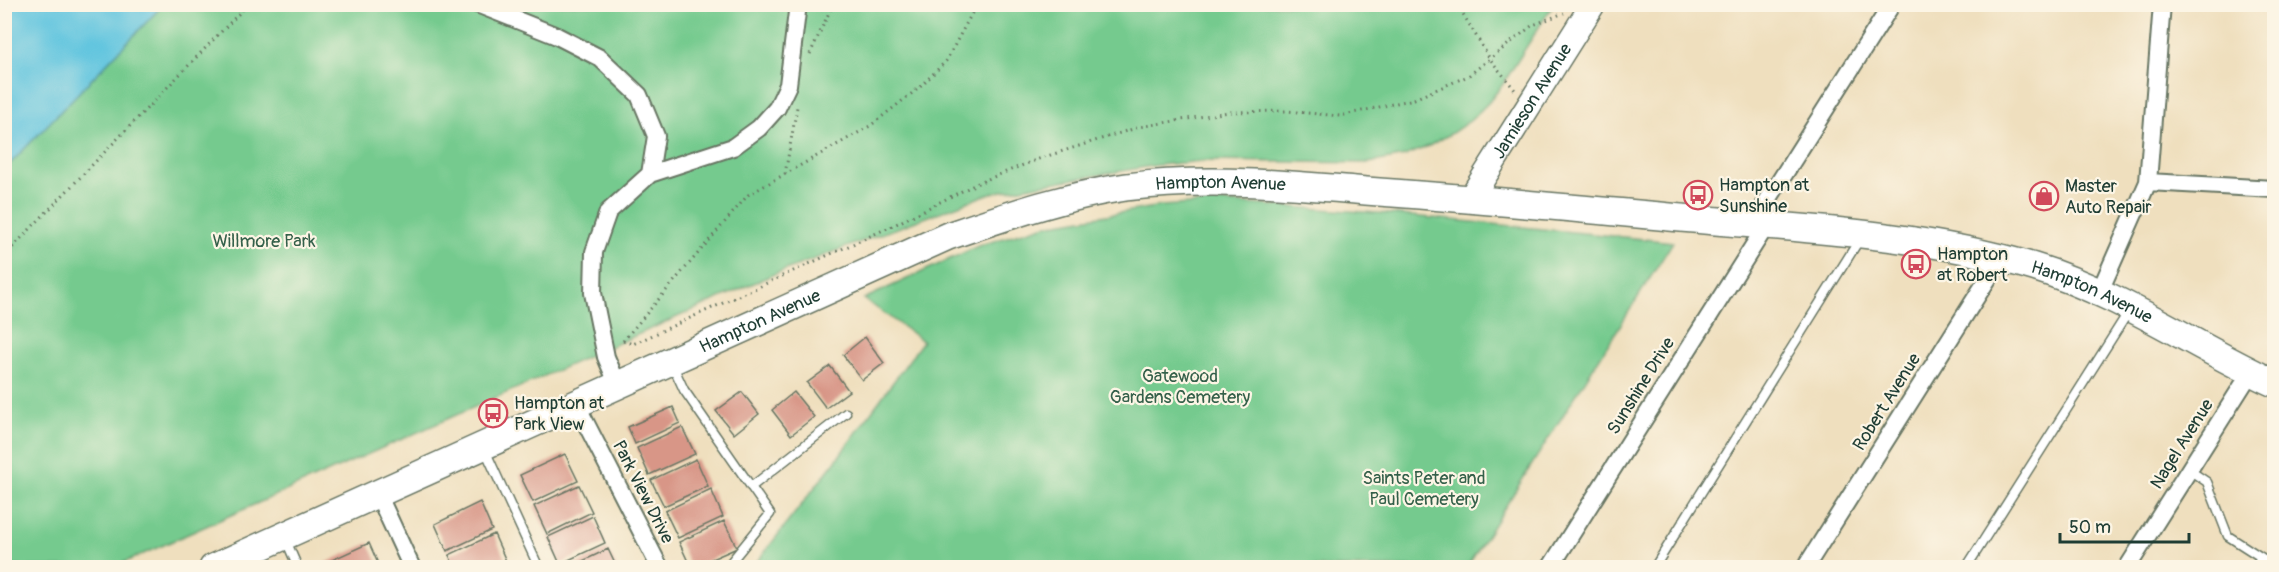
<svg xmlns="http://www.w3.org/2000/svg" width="2279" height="572" viewBox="0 0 2279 572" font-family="Pangolin,sans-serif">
  <rect width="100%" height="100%" fill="#fcf5e5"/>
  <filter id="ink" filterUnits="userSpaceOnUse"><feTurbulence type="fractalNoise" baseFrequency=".0167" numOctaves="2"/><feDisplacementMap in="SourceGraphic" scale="12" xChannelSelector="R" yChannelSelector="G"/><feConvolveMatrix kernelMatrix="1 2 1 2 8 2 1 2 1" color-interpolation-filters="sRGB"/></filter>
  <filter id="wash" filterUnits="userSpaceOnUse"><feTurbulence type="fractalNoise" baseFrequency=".008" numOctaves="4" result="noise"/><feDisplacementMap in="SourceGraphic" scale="24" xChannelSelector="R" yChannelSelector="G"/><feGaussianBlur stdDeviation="1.35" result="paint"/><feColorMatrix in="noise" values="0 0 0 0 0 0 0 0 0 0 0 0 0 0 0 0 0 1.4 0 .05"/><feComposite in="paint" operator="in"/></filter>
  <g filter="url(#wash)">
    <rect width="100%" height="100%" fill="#efdfbe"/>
    <path fill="#74ca8e" stroke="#4a8461" stroke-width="1.5" d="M163,5H1553L1503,84L1489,102L1471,120L1452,133L1429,146L1405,156L1369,163L1205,161L1158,165L991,193L772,275L114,567H14L5,554V169Z
      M1220,202L1392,214L1673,242L1467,567H753L840,455L923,341L864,299L978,246L1046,225L1161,206Z"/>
    <path fill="#61c5df" stroke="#40818a" stroke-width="1.5" d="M5,4L163,5L5,169L4,5Z"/>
    <g id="blocks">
      <path fill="#d89687" d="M865,337L884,363L862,380L843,355Z
        M830,366L849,391L826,408L807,383Z
        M742,392L759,414L734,434L716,411Z
        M794,392L814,417L791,435L772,410Z
        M673,407L680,423L635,444L628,427Z
        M682,427L695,454L649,475L637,448Z
        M565,454L578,481L533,502L520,475Z
        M696,459L708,486L664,506L651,480Z
        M579,485L592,512L547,534L534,506Z
        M711,489L723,517L678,538L665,511Z
        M480,502L492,530L447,551L435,524Z
        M593,516L605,543L560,564L548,537Z
        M724,521L737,548L691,568L679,542Z
        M494,534L506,561L491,568H455L449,555Z
        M369,543L380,568H325L323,564Z
        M608,549L617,568H568Z"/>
    </g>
  </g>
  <g filter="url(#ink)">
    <use href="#blocks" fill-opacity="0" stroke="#687664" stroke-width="1.5"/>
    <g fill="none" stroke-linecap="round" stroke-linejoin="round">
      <g stroke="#687664" stroke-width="11">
        <path id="service" d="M672,364L684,390L770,514L726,568
          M485,450L539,568
          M2189,470L2207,482L2228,536L2267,561L2274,562
          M751,487L846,413
          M285,538L298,568
          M1654,568L1861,237
          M1966,568L2129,311
          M2255,568L2261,557"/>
      </g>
      <g stroke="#687664" stroke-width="20">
        <path id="minor" d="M477,4L557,36L600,58L639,95L656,136L650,174
          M2148,182L2274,189
          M1752,225L1892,4
          M2099,293L2148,182L2162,4
          M617,383L606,357L593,293L594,252L608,212L650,174L733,147L759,128L777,108L788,85L798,4
          M575,402L660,568
          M377,492L412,568
          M1550,568L1766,226
          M1805,568L2001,258
          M2127,568L2251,372"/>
      </g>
      <g stroke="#687664" stroke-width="27">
        <g id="secondary">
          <path id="s1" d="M1470,199L1593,4"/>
        </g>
      </g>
      <g stroke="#687664" stroke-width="30">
        <g id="primary">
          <path id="s2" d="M213,568L948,236C1007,216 1064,196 1126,187C1206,177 1287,184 1366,191C1464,198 1562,207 1660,216C1785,228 1913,231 2034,267C2119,293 2194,346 2274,383"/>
        </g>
      </g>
      <path stroke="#687664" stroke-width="3" stroke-dasharray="1.5 4.5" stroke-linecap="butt" d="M1457,4L1490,59L1515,90
        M810,54L833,4
        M785,174L797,107
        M4,256L248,4
        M623,341L633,344L890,227L978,183L1041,158L1139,127L1228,112L1286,111L1340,116L1414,99L1468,76L1533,25L1564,13
        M623,341L748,195L870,126L920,87L946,61L977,4"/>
      <use href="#service" stroke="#fff" stroke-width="8"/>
      <use href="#minor" stroke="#fff" stroke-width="16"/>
      <use href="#secondary" stroke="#fff" stroke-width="24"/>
      <use href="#primary" stroke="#fff" stroke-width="27"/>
    </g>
  </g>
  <defs>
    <g id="bus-ring" transform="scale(1.5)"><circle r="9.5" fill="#fcf5e5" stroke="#d1495b" stroke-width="1.5"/><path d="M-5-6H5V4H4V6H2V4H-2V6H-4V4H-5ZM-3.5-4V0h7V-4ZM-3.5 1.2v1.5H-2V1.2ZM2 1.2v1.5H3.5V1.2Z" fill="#d1495b"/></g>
    <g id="shop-ring" transform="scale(1.5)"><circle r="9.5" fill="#fcf5e5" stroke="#d1495b" stroke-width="1.5"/><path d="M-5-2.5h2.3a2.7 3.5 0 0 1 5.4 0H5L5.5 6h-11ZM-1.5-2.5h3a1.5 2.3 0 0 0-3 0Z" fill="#d1495b"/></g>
  </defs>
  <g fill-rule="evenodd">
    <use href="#bus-ring" x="1698" y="195"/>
    <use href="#shop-ring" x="2044" y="196"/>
    <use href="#bus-ring" x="1916" y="264"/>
    <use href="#bus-ring" x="493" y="413"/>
  </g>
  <g text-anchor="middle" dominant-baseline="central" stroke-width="4.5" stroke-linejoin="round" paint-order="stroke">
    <g font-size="18" fill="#1f3d34" stroke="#fcf5e5">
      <text stroke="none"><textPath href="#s1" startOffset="116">Jamieson Avenue</textPath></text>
      <text stroke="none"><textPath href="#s2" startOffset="1086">Hampton Avenue</textPath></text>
      <text stroke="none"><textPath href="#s2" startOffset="1968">Hampton Avenue</textPath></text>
      <text stroke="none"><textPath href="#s2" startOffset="600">Hampton Avenue</textPath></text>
      <text transform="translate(1641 386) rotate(-58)">Sunshine Drive</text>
      <text transform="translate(1887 402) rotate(-58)">Robert Avenue</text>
      <text transform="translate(2182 444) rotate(-58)">Nagel Avenue</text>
      <text transform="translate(643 492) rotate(63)">Park View Drive</text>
    </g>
    <g font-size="18" fill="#1f3d34" stroke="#fcf5e5" text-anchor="start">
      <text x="1719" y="185">Hampton at<tspan x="1719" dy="21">Sunshine</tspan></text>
      <text x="2065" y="186">Master<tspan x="2065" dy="21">Auto Repair</tspan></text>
      <text x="1937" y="254">Hampton<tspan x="1937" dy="21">at Robert</tspan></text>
      <text x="514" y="403">Hampton at<tspan x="514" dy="21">Park View</tspan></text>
    </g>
    <g font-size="18" fill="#34604a" stroke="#fcf5e5">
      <text x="264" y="241">Willmore Park</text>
      <text x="1180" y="376">Gatewood<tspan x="1180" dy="21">Gardens Cemetery</tspan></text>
      <text x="1424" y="478">Saints Peter and<tspan x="1424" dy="21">Paul Cemetery</tspan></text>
    </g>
  </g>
  <rect width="2279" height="572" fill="none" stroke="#fcf5e5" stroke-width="24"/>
  <path d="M2060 533v9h129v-9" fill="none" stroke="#1f3d34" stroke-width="3"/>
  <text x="2069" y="533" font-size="18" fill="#1f3d34" stroke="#fcf5e5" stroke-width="4.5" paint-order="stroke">50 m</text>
</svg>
